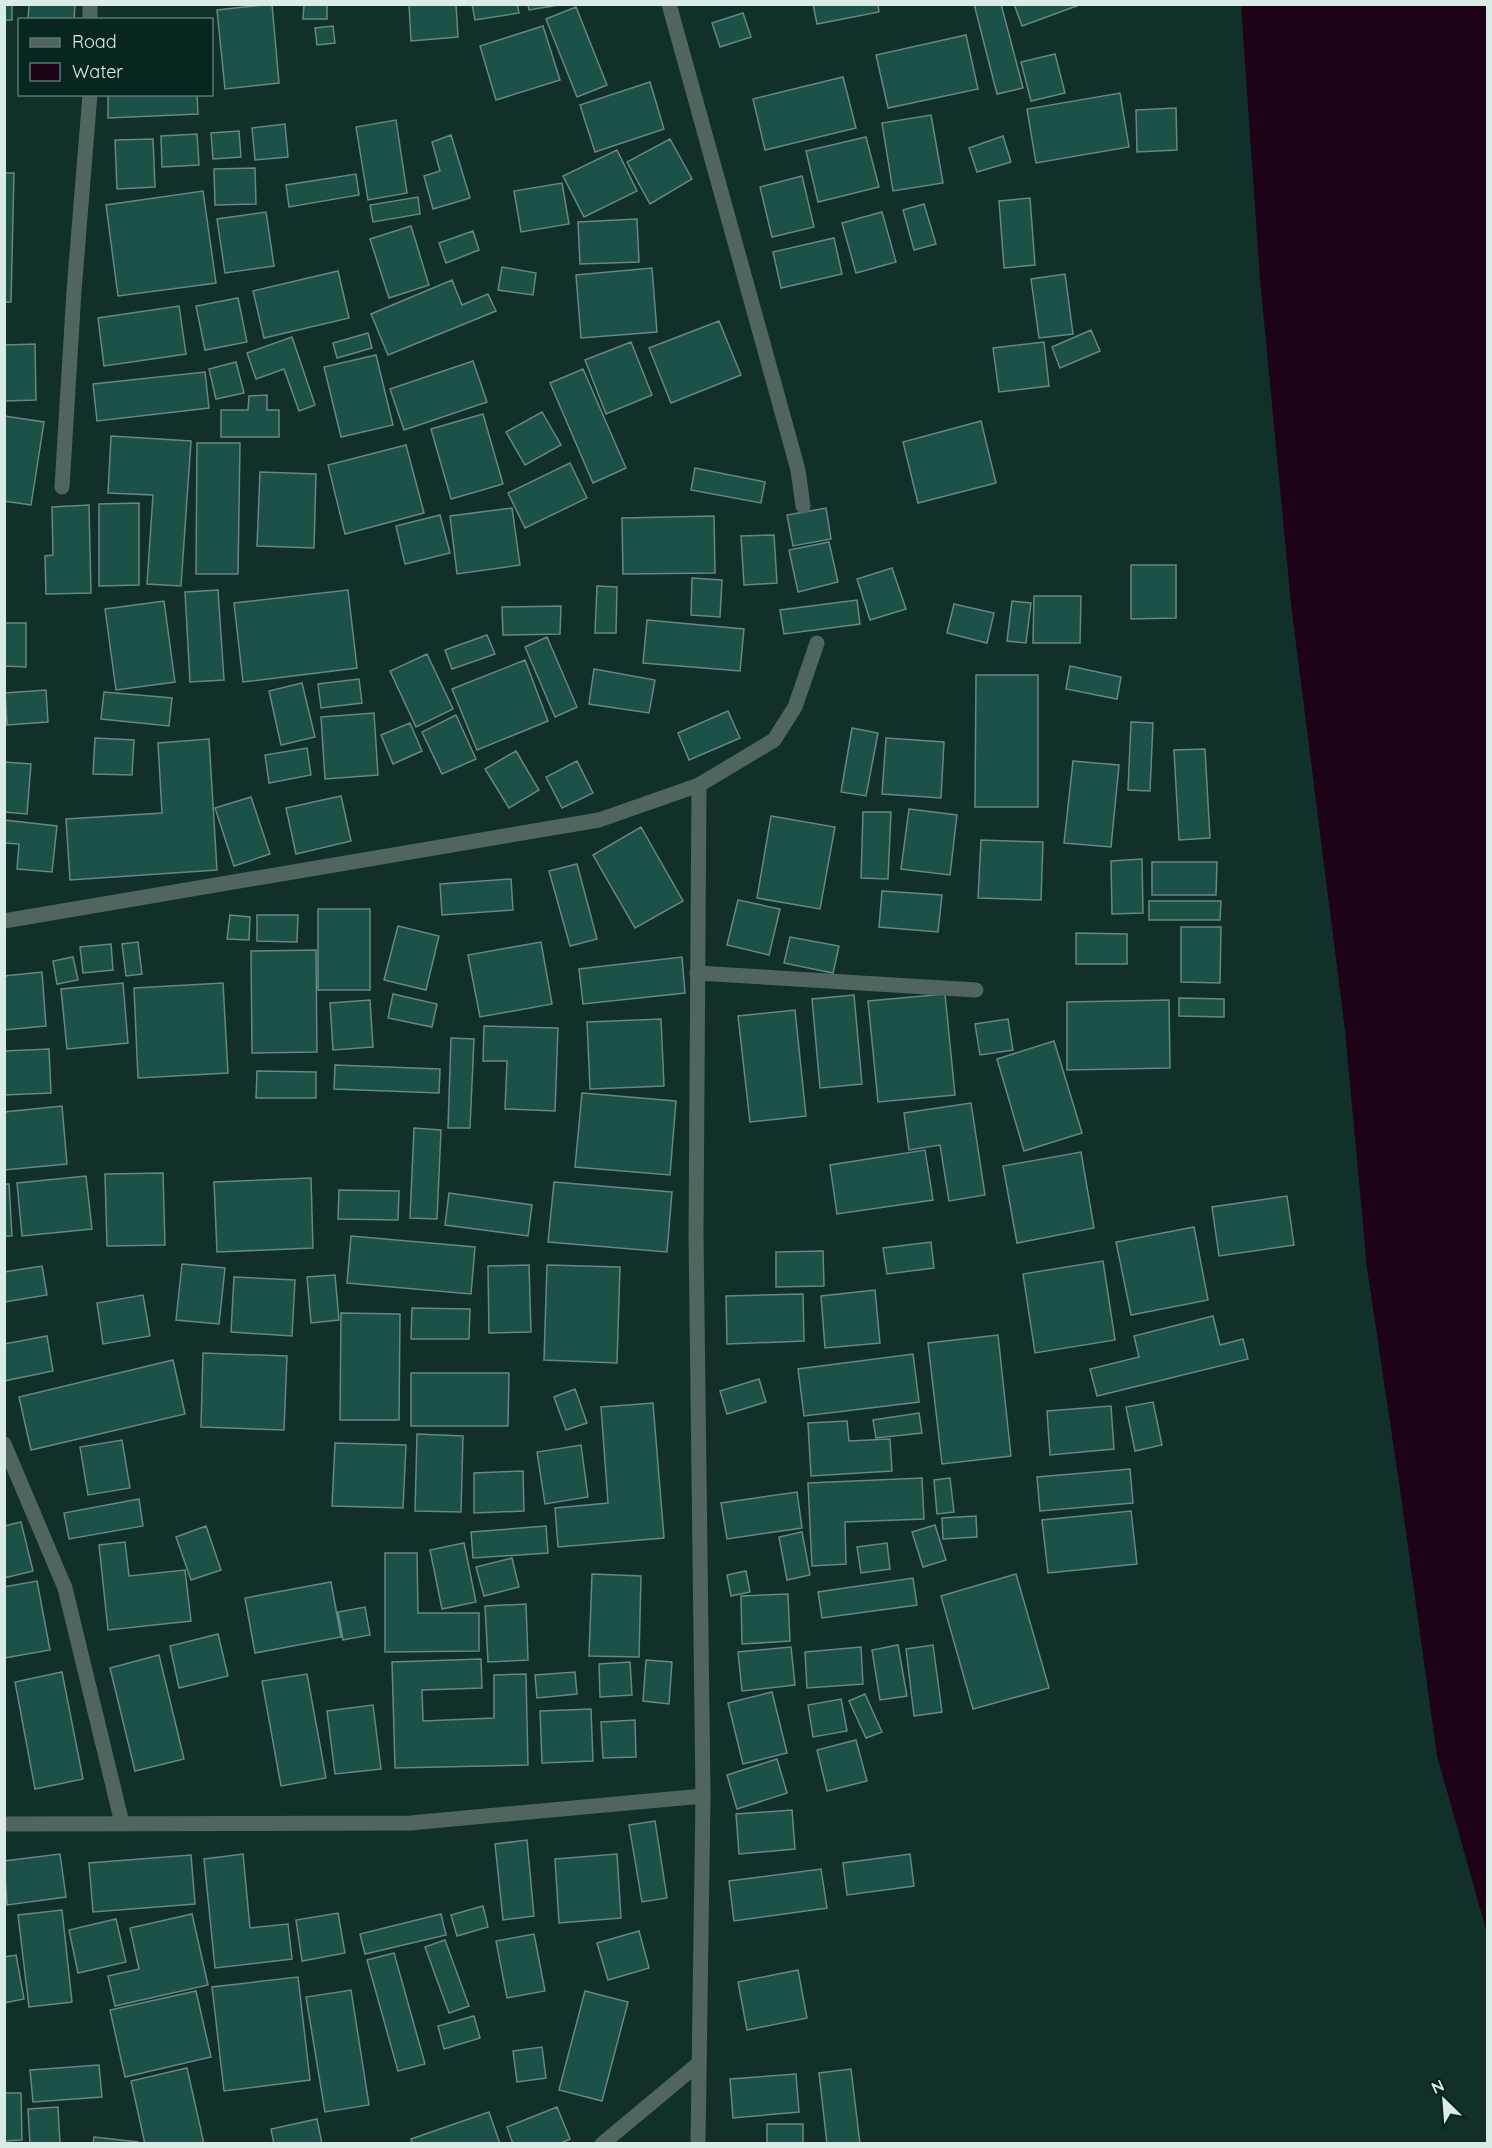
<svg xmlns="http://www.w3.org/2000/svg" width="1492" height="2148" viewBox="0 0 1492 2148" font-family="Quicksand,sans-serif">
  <rect width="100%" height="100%" fill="#12302a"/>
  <path fill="#1e0316" d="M1241,5H1487V1933L1437,1756L1401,1496L1367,1268L1345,1030L1291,604L1260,279Z"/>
  <path fill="#1c5147" stroke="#67877f" stroke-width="1.5" d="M4,4H12V20H4Z
    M29,4H75L74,20H28Z
    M272,4L279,83L225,89L217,10Z
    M304,4H327V19H303Z
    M409,4H456L458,37L411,41Z
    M472,4H517L519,13L475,20Z
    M528,4H565L529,10Z
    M813,4H878L879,12L817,24Z
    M974,4H1001L1023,88L997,94Z
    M1014,4H1082L1022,26Z
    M576,7L607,85L577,97L546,19Z
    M743,13L751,37L720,47L712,23Z
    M333,26L335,43L317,45L315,28Z
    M543,26L560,80L496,100L480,46Z
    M966,35L978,89L888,108L876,55Z
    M1055,54L1065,93L1031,101L1021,62Z
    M843,77L856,128L765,150L753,99Z
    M650,82L664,129L595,152L580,105Z
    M1120,93L1129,147L1036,163L1027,109Z
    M108,94H197L198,114L108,118Z
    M1176,108L1177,150L1137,152L1136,110Z
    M931,115L943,183L893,191L882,123Z
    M396,120L407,193L368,200L356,127Z
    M285,124L288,157L255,160L252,128Z
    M239,131L241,157L213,159L211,133Z
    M197,134L199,165L162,167L161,136Z
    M451,135L470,198L433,209L424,176L440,171L432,142Z
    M1003,136L1011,162L977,172L969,148Z
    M866,137L879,187L818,202L806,151Z
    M153,139L155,187L117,189L115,140Z
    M670,139L692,179L650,204L627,162Z
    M617,150L637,191L584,217L563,176Z
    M255,168L256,204L215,205L214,169Z
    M4,173H14L11,302H4Z
    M356,174L359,195L289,207L286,185Z
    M802,176L814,227L772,237L760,187Z
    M562,183L569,224L521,232L514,191Z
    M203,191L216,283L118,296L106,205Z
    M418,197L420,214L373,222L370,205Z
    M1030,198L1035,265L1004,268L999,201Z
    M924,204L936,244L914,250L903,210Z
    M266,212L274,266L225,273L217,219Z
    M882,212L896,262L856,273L842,223Z
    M637,219L639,262L580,264L578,222Z
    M411,226L429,285L389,298L370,239Z
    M473,231L479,250L446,263L439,243Z
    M834,238L842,274L781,288L773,252Z
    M502,267L536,273L533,295L498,290Z
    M652,268L657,332L581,338L576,275Z
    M338,271L349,318L264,338L253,291Z
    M1065,274L1073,334L1039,338L1031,279Z
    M452,280L462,305L488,294L496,311L388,355L371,314Z
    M238,298L247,342L205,350L196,306Z
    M179,306L186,354L104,366L98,318Z
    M719,321L741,375L671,403L649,348Z
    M1091,330L1100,351L1060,368L1052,347Z
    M368,333L372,348L337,358L333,343Z
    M292,337L315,405L299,411L284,369L256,379L247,353Z
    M631,342L652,395L606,414L585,360Z
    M1044,342L1049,386L999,392L993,348Z
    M35,344L36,400L4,401V345Z
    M376,355L393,425L341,437L324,367Z
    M473,361L487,402L404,430L390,389Z
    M236,362L244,393L216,399L209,369Z
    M583,369L626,468L593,483L550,383Z
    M205,372L209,408L97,421L93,384Z
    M267,395V410H279V437H221V410H248L249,396Z
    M542,412L561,445L525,465L506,432Z
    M483,414L503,484L451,499L431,429Z
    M4,416L44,422L31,505L4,501Z
    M981,421L996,483L918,503L903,442Z
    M111,436L191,441L181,586L147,584L153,495L108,493Z
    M197,443H240L238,574H196Z
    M406,445L424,513L345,534L328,465Z
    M570,463L587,498L525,528L508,493Z
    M695,468L765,482L761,503L691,490Z
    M260,472L316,474L314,548L257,546Z
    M139,503V585L99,586V504Z
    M89,505L91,593L46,594L45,556L53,555L52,507Z
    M512,508L520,565L457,574L450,516Z
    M826,508L831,539L793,546L787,515Z
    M440,515L450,553L405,564L396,526Z
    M714,516L715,573L623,574L622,518Z
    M774,535L777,583L744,585L741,536Z
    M829,542L838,582L798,592L789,550Z
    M1131,565H1176V618L1131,619Z
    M892,568L906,609L870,620L857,579Z
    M692,578L722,580L720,617L691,615Z
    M597,586L617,587L616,633H595Z
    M218,590L224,680L190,682L185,592Z
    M348,590L357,668L243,682L234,603Z
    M1034,596H1081L1080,643H1033Z
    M857,600L860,624L784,634L780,610Z
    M164,601L175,682L116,690L105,609Z
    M1012,601L1031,603L1026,643L1007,641Z
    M954,604L994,613L987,643L947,633Z
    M561,606L560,634L503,635L502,607Z
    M647,620L744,629L740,671L643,663Z
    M4,623H26V667L4,666Z
    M487,635L495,654L452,669L445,650Z
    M547,637L577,707L555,717L525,647Z
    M427,654L453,709L416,727L390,671Z
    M525,660L548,721L477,750L452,689Z
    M1070,666L1121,677L1117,699L1066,689Z
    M594,669L655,680L649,713L589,704Z
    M976,675H1038V807H975Z
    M359,679L362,703L321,708L318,684Z
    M302,683L315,737L281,745L269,691Z
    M46,690L48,722L7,725L5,693Z
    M104,692L172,698L169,726L101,719Z
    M728,711L740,738L689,760L678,733Z
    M374,713L378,775L325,779L321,717Z
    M456,715L476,759L442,774L422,732Z
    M1131,722L1153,723L1150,791L1128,790Z
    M410,723L422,751L393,764L381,735Z
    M852,728L878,733L866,796L841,792Z
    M95,738L134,740L132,775L93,774Z
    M886,738L944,742L941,798L882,794Z
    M209,739L217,870L70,880L66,819L162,813L158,743Z
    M307,748L311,775L269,783L265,755Z
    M1205,749L1210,838L1179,840L1174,750Z
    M516,751L539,790L509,808L485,769Z
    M577,761L593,793L562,808L546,777Z
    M1073,761L1119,765L1111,847L1064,843Z
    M4,762L31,764L27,814L4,812Z
    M341,796L351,841L296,854L286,808Z
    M251,797L270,854L234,866L215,808Z
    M909,809L957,815L950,875L901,869Z
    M863,812H891L888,879L861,878Z
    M771,816L835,827L820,909L757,898Z
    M4,820L57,826L52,872L17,869L19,844L4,843Z
    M641,827L683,901L635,928L593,855Z
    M981,840L1043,842L1041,900L978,898Z
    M1142,859L1143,913L1112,914L1111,861Z
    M1152,862H1217L1216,895H1152Z
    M577,864L597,939L570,946L549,871Z
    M511,879L513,910L442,915L440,884Z
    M882,891L942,895L938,932L879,927Z
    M738,900L780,909L769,955L727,945Z
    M1149,901H1221L1220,920H1149Z
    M318,909H370V990H318Z
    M230,915L250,917L249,940L227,939Z
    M257,915H298L297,942L257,941Z
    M398,926L439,936L426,990L384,980Z
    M1181,927H1221L1220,983L1181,982Z
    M1076,933L1127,934V964H1076Z
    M790,937L839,946L833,973L784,963Z
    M138,942L142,974L126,976L122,944Z
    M541,942L552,1004L480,1017L468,955Z
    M111,944L113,970L83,973L80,947Z
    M316,950L317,1052L252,1053L251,951Z
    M73,957L78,980L57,984L53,961Z
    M682,957L685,993L583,1004L579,969Z
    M42,972L46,1026L4,1030V976Z
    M123,983L128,1043L67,1049L61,989Z
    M223,983L228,1073L138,1078L134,988Z
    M393,994L437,1004L432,1027L388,1018Z
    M945,994L955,1095L878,1102L868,1001Z
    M854,995L862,1084L820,1088L812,999Z
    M1179,998L1224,999V1017L1179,1016Z
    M370,1000L373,1047L333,1050L330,1003Z
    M1169,1000L1170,1068L1067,1070V1002Z
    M795,1010L806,1116L750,1122L738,1016Z
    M661,1019L664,1086L590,1089L587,1022Z
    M1008,1019L1013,1050L980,1055L975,1024Z
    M484,1026L558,1028L555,1111L505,1109L507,1061H483Z
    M451,1038L474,1039L470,1128H448Z
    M1054,1041L1082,1133L1024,1151L997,1059Z
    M49,1049L51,1093L4,1095V1051Z
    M335,1065L440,1069L439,1093L334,1089Z
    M257,1071L316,1072V1098H256Z
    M582,1093L676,1101L670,1175L575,1167Z
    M971,1103L985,1195L949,1201L940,1145L909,1150L904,1113Z
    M62,1106L67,1164L4,1170V1112Z
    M414,1128L441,1130L437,1219L410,1218Z
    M925,1150L933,1200L837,1214L830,1165Z
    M1081,1152L1094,1228L1017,1243L1003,1166Z
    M163,1173L165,1245L107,1246L105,1174Z
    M86,1176L92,1229L22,1236L17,1183Z
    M311,1178L313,1248L217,1252L214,1182Z
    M554,1182L672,1192L667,1252L548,1242Z
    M4,1184H9L12,1236H4Z
    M339,1190L399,1191L398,1220L338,1219Z
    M449,1193L532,1205L528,1236L445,1225Z
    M1287,1196L1294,1245L1219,1256L1212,1207Z
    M1194,1227L1208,1300L1131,1315L1116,1242Z
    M351,1236L475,1247L471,1294L347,1283Z
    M931,1242L934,1268L887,1274L883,1248Z
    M823,1251L824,1286L776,1287V1252Z
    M1103,1261L1115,1340L1035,1353L1023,1274Z
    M182,1264L225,1268L219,1324L176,1320Z
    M529,1265L531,1332L489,1333L488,1266Z
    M547,1265L620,1267L617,1363L544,1360Z
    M42,1266L47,1295L4,1302V1272Z
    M335,1275L339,1320L311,1323L307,1277Z
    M234,1277L295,1280L292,1336L231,1332Z
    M875,1290L880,1343L825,1348L821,1296Z
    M803,1294L804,1341L727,1344L726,1296Z
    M143,1295L150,1336L103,1344L97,1303Z
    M412,1308L470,1309L469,1339H411Z
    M341,1313L400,1314L399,1420H340Z
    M1213,1316L1220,1345L1243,1339L1248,1359L1097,1396L1090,1369L1139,1357L1134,1336Z
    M998,1335L1011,1456L942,1464L928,1343Z
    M47,1336L53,1371L4,1381V1344Z
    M203,1353L287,1356L284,1430L201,1427Z
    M913,1354L919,1402L804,1416L798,1369Z
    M173,1360L185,1414L31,1450L19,1397Z
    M411,1373H509L508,1426H411Z
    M759,1379L766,1402L727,1414L720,1391Z
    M575,1389L587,1423L566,1430L554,1397Z
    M1153,1402L1162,1445L1135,1451L1126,1407Z
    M653,1403L664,1538L558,1547L555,1508L608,1503L601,1407Z
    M1111,1406L1114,1449L1050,1455L1047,1411Z
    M919,1413L922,1433L876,1438L873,1420Z
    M847,1421L849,1441L890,1439L892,1471L811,1476L808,1423Z
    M417,1434L463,1436L461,1512L415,1511Z
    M122,1440L130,1488L88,1495L80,1447Z
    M335,1443L406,1445L403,1508L332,1506Z
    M581,1445L588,1497L545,1504L537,1452Z
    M1130,1469L1133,1503L1040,1511L1037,1477Z
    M523,1471L524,1511L474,1513V1473Z
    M922,1478L924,1519L845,1522L846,1564L812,1566L808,1483Z
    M950,1478L954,1512L937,1514L934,1480Z
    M797,1492L802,1528L727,1539L721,1503Z
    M139,1499L143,1526L69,1539L64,1513Z
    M1131,1511L1137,1564L1048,1573L1042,1520Z
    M976,1516L977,1537L943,1539L942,1518Z
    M21,1522L33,1571L4,1578V1526Z
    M935,1525L946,1560L923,1567L912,1532Z
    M206,1526L221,1570L191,1580L176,1537Z
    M546,1526L548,1553L473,1558L471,1532Z
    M802,1532L810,1575L787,1580L779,1537Z
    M125,1542L129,1576L185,1570L191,1621L108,1630L99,1545Z
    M464,1543L476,1602L442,1609L430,1550Z
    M887,1543L890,1569L861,1573L857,1547Z
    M385,1553H417L418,1613H479V1651L385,1652Z
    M512,1558L519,1587L484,1596L476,1567Z
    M746,1571L750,1592L731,1596L727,1575Z
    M592,1574L641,1576L639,1657L589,1656Z
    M1016,1574L1049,1688L973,1709L941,1596Z
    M913,1578L917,1605L822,1618L818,1592Z
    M37,1581L50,1650L4,1658V1587Z
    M331,1582L341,1637L255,1653L245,1598Z
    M788,1594L790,1641L742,1644L741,1596Z
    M526,1604L528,1660L488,1662L485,1606Z
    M365,1607L370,1635L343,1640L338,1612Z
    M218,1634L228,1676L179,1688L170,1646Z
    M898,1645L907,1696L880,1700L872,1650Z
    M933,1645L942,1712L914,1716L906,1649Z
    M791,1647L795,1685L742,1691L738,1652Z
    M861,1647L863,1684L807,1688L805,1652Z
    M159,1655L184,1759L135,1771L110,1668Z
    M481,1659L482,1688L422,1690L423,1721L494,1718V1675L526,1674L528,1765L395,1768L392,1662Z
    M646,1660L672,1662L669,1704L643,1701Z
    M630,1662L632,1695L600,1697L599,1664Z
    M62,1672L83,1779L35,1789L15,1682Z
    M575,1672L577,1694L537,1698L535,1675Z
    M307,1674L326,1778L281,1786L262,1681Z
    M772,1692L787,1753L743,1764L728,1703Z
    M865,1694L882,1732L866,1738L849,1701Z
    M841,1699L847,1731L813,1737L808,1705Z
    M373,1705L381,1769L335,1774L327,1711Z
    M591,1709L593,1761L542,1763L540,1711Z
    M635,1720L636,1757L603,1758L601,1722Z
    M856,1740L867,1781L827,1791L817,1750Z
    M777,1759L787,1793L737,1809L727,1775Z
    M792,1810L795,1849L739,1854L736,1814Z
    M655,1821L667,1898L642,1902L629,1825Z
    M527,1840L534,1916L503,1920L495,1844Z
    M60,1854L66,1897L7,1905L4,1861Z
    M243,1854L250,1928L288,1924L292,1959L215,1968L204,1859Z
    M617,1854L621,1918L559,1923L555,1859Z
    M910,1854L914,1886L847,1895L843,1863Z
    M191,1855L195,1904L93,1912L89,1863Z
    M821,1869L827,1908L734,1921L729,1881Z
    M483,1906L488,1927L457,1936L451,1915Z
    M62,1910L72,2002L29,2007L18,1915Z
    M338,1913L345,1953L302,1961L296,1920Z
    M192,1914L208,1985L115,2006L108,1976L139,1969L130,1928Z
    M441,1914L446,1935L365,1954L360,1934Z
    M116,1919L126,1962L78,1973L69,1930Z
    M639,1931L649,1968L608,1980L597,1943Z
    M534,1934L545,1991L507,1998L496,1941Z
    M445,1940L469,2006L449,2013L425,1947Z
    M394,1953L425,2064L398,2071L367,1960Z
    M16,1955L24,1999L4,2003V1957Z
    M798,1970L807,2018L747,2030L738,1982Z
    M298,1977L310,2080L224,2091L212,1987Z
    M351,1990L369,2105L325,2112L306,1997Z
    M196,1991L211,2057L125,2077L110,2010Z
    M585,1991L628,2002L602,2101L559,2090Z
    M474,2016L480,2038L444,2049L438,2026Z
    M542,2047L546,2078L517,2082L513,2051Z
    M99,2065L102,2097L33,2102L30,2070Z
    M187,2068L204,2144H145L131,2081Z
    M851,2069L860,2144H827L819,2073Z
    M796,2074L799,2112L733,2118L730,2079Z
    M4,2093H21L22,2140L4,2141Z
    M58,2107L60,2144H30L28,2109Z
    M557,2107L570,2139L559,2144H513L507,2127Z
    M489,2112L500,2144H413L411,2139Z
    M317,2119L322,2144H274L271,2129Z
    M767,2124H803V2144H767Z
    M94,2137L138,2142V2144H93Z"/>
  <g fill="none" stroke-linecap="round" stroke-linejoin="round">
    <path stroke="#506560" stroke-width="15" d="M90,4V20
      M669,4L798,470L803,506
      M62,487L74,291L90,94
      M4,921L599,820L699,785L774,740L795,707L817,643
      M697,973L976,990
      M4,1444L65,1588L122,1823
      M4,1824L410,1823L703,1796
      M602,2144L698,2064
      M698,2144L703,1796L696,1233L699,785"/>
  </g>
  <rect width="1492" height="2148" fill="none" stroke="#dbece8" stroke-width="12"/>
  <rect x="18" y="18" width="195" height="78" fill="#072620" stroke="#5c7570" stroke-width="1.5"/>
  <rect x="30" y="38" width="30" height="9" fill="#506560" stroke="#5c7570" stroke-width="1.5"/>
  <text x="72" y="48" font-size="18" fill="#dbece8">Road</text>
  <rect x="30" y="63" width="30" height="18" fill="#1e0316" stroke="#5c7570" stroke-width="1.5"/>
  <text x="72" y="78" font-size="18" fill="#dbece8">Water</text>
  <g transform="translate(1444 2100) rotate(335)" stroke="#072620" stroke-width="4.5" paint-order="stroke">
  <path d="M0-4.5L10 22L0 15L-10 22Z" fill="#dbece8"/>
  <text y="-9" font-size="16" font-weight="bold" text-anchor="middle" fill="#dbece8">N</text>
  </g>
</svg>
